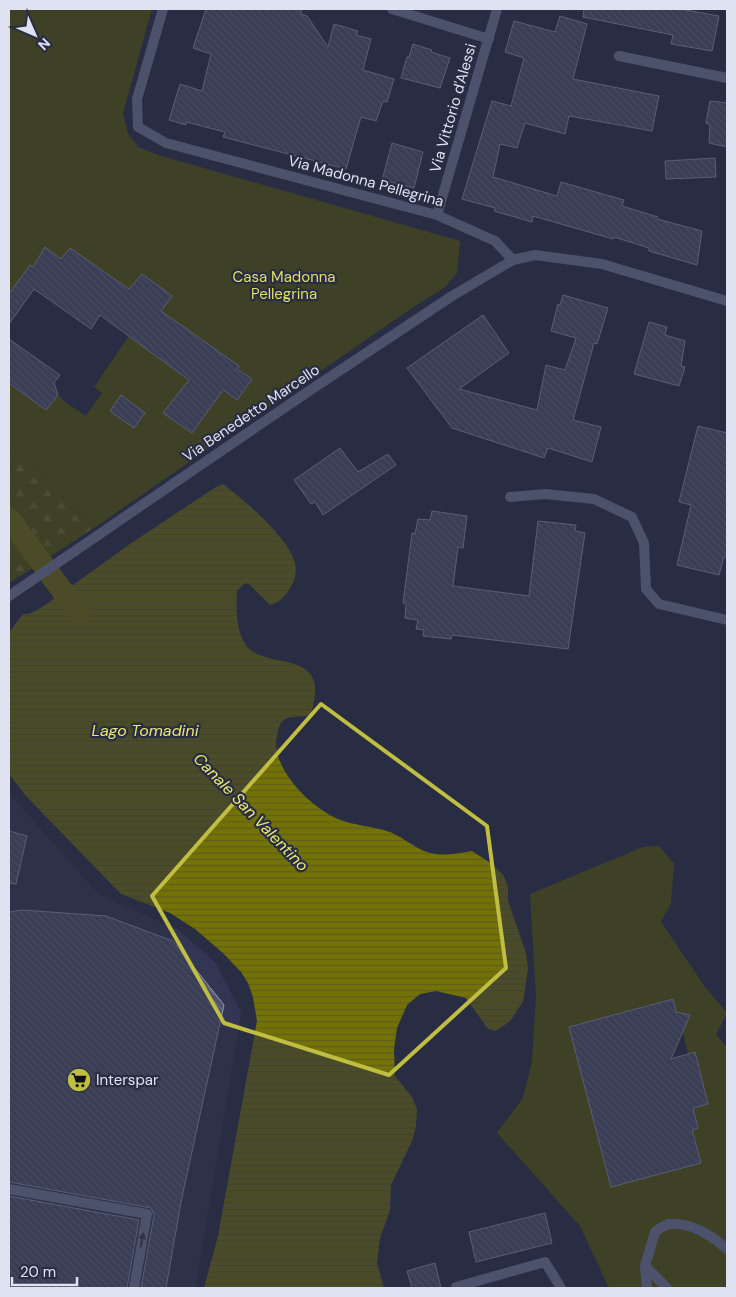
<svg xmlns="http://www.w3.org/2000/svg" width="736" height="1297" viewBox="0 0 736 1297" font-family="'DM Sans',sans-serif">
  <defs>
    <pattern id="forest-firs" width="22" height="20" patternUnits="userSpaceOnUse" patternTransform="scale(1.25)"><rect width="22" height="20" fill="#5a5904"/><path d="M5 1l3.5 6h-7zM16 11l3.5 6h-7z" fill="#717129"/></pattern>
    <pattern id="water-rules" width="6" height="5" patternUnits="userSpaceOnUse" patternTransform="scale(1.25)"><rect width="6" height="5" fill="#737205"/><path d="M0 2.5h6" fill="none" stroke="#5d5d23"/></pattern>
    <pattern id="building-back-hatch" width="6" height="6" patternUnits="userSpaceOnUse" patternTransform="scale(1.25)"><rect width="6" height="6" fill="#4e526b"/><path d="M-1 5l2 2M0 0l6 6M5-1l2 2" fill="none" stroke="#676b81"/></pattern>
  </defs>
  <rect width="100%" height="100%" fill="#292d43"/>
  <path fill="#323653" d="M9,793L99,895L177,929L215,962L241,1012L195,1288H9Z"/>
  <path fill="url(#forest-firs)" d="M9,449L31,466L55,482L94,528L9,583Z"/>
  <path fill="#5a5904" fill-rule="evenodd" d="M9,9H152L123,113L128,134L138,147L158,155L460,241L457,273L445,287L406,312L94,528L55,482L31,466L9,449V383L46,410L58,395L65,402L86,416L102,393L94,387L129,336L189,380L164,413L192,433L222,391L237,400L252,379L161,311L172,296L142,274L129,289L70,248L61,259L46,248L48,278L30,265L9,294ZM121,396L145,413L135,428L110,411Z
    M659,846L674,864L671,903L661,922L705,987L727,1013L716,1035L727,1047V1288H609L580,1226L497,1133L523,1098L532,1061L536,996L530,894L643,847ZM672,999L676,1013L687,1017L686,1026L682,1028L688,1054L695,1052L708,1104L693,1108L692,1130L701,1163L611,1186L570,1027Z"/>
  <path fill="url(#water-rules)" d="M223,484C243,499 290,539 295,563C297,572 295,581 290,588C286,596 279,603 270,605L250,585L245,583L237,591C236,608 236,629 245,644C259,667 310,653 315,685C316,694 313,706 311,715C302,718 292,715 285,719C278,724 277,734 276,743C276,773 312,808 338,819C355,826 373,826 390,832C400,836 410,844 420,849C436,858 455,854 472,851L492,864L504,876L508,887V901L526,953L528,969L523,1002L510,1021L496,1031L488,1029L466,998L436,991L420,994L407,1005L397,1028L394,1049L395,1076L412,1097L417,1109L416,1126L412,1141L391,1185L390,1210L380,1238L377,1263L384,1288H204L218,1236L257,1021L253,997L248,983L241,972L223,953L195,929L170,913L121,894L26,796L9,774V633L23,614H29L41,608L130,544L216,487Z"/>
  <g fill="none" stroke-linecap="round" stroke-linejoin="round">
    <path stroke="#737205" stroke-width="22" d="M9,519L81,616"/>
  </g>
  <path fill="url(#building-back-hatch)" stroke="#9297b3" d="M206,9H301V14L307,16L328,47L334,24L358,31L356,35L371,39L363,70L394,79L387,102L383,101L376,121L361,117L346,169L223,137L225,132L186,122V125L169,120L180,84L202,91L211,54L193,48Z
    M584,9H680L719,16L712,51L671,44L673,35L583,17Z
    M560,16L587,24L573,79L659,96L652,131L569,116L565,134L525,123L517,148L500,144L493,177L557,196L561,182L624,200L622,206L658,217L657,219L702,231L697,265L649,251V248L614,237L613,239L533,216L532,222L494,211L495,208L462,199L492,101L511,106L524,58L505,52L514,21L555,32Z
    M413,44L432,50L431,52L450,58L440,88L401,78L407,57H409Z
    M710,101L727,103V147L709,143L710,125L706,123Z
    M392,143L423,152L414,188L382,180Z
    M715,158L716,177L666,179L665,161Z
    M45,247L61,259L70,248L129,289L142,274L172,296L161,311L239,366L237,369L252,379L237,400L223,390L192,433L163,413L189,380L100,315L91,329L34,289L9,324V294L30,265L33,267Z
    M563,295L608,308L597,344L594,343L573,420L601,427L592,462L548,448L544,458L452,428L407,368L483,315L509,353L459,389L537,410L546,365L565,370L576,338L551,331L558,304L560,305Z
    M649,322L667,327L665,335L685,341L681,366L685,367L679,386L634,374Z
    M9,339L60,375L54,383L58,395L46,410L9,383Z
    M121,395L145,413L134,428L110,411Z
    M698,426L727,433V558L724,557L719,575L677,565L691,505L679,502Z
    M340,448L358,472L388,454L396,465L323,515L315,502L311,504L294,480Z
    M432,511L467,516L463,548L458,547L453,586L529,596L538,521L576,525L575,531L585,533L568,649L452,635L451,639L423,636L424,630L416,629L418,620L405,618L406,604L403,603L412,533L415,534L418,519L430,520Z
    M9,831L27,836L16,884L9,883Z
    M22,910L106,916L173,941L224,1005L181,1202L166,1288H141L154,1215L151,1208L9,1182V912Z
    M673,999L676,1012L690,1015L671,1059L695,1052L708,1104L693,1108L698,1128L692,1130L701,1163L611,1187L569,1027Z
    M9,1196L139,1220L127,1288H9Z
    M545,1213L552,1243L476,1262L469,1232Z
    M435,1263L441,1288H412L407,1271Z"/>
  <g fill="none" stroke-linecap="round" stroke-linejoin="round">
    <path stroke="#767c9d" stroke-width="10" d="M9,1189L147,1214L134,1288
      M645,1266L647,1288
      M456,1287L545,1262L561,1288
      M667,1288L645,1266L655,1232C659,1229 664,1225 669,1224C691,1222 712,1236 727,1249"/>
    <path stroke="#767c9d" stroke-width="10" d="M163,9L137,99L138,127L166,143L437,215L495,241L513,260
      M392,9L489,39
      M619,56L727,78
      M437,215L497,9
      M510,497L545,494L594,499L632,517L644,543L646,589L659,604L727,620
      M9,596L306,393L452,296L513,260L535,255L602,264L727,301"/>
  </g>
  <defs><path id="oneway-solid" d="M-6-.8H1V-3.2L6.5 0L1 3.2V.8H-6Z" transform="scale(1.25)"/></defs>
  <use fill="#383d55" href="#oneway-solid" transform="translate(142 1240) rotate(-80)"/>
  <path d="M0 0H736V1297H0ZM321,704L487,826L506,968L389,1075L224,1023L152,896Z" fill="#292d43" fill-opacity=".55" fill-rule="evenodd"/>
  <path fill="none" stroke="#bfbe41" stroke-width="4" stroke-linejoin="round" d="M321,704L487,826L506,968L389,1075L224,1023L152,896Z"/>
  <defs>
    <g id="supermarket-disc" transform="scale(1.25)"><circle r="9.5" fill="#bfbe41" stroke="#292d43"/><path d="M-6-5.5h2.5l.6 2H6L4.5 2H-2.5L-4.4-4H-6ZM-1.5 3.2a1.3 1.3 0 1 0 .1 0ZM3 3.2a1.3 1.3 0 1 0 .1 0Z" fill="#111"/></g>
  </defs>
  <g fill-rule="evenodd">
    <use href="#supermarket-disc" x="79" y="1080"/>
  </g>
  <g text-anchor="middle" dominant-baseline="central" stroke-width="4.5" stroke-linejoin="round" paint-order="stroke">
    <g font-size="15" fill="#dfe2f1" stroke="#292d43">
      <text transform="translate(453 108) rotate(-74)">Via Vittorio d'Alessi</text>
      <text transform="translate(366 181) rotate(15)">Via Madonna Pellegrina</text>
      <text transform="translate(251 413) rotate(-34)">Via Benedetto Marcello</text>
    </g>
    <g font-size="15" fill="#e0df65" stroke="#292d43">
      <text x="284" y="277">Casa Madonna<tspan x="284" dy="17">Pellegrina</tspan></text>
    </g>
    <g font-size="15" fill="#dfe2f1" stroke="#292d43" text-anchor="start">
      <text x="96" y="1080">Interspar</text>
    </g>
    <g font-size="16" font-style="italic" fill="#e9e96f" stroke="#292d43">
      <text x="145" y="730">Lago Tomadini</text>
      <text transform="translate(251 812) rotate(46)">Canale San Valentino</text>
    </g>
  </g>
  <rect width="736" height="1297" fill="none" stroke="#dfe2f1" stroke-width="20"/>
  <g transform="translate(35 35) rotate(135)" stroke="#292d43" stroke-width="4" paint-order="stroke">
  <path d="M0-4L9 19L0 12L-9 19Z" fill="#dfe2f1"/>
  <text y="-8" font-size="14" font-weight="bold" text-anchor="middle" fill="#dfe2f1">N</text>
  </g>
  <path d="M12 1277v8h65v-8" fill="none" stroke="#dfe2f1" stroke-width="2.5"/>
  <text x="20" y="1277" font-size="15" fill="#dfe2f1" stroke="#292d43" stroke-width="4" paint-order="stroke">20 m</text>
</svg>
